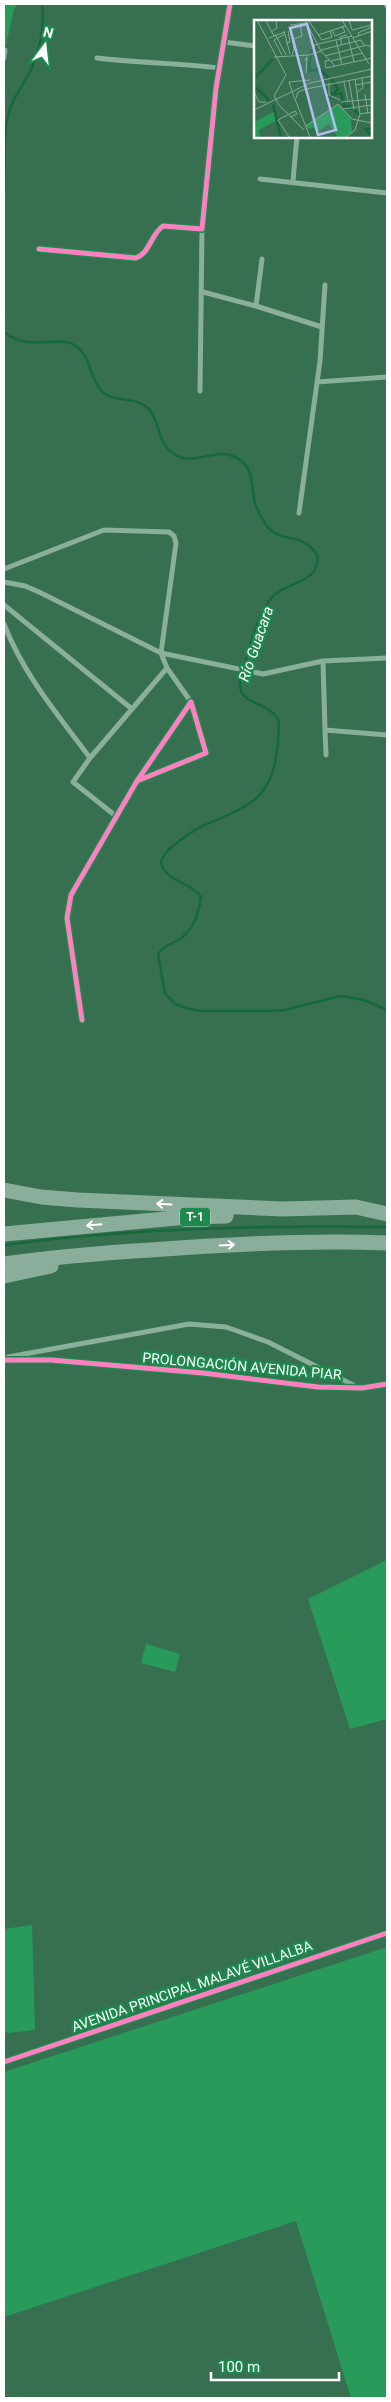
<svg xmlns="http://www.w3.org/2000/svg" width="391" height="2402" viewBox="0 0 391 2402" font-family="Roboto,sans-serif">
  <rect width="100%" height="100%" fill="#367050"/>
  <path fill="#289b5b" d="M4,4H18L14,9L6,45L4,43Z
    M387,1560V1719L350,1729L308,1599Z
    M146,1644L180,1654L175,1672L141,1663Z
    M32,1925L35,2030L9,2033L4,2032V1929Z
    M387,1947V2398H351L296,2221L4,2317V2072Z"/>
  <g fill="none" stroke-linecap="round" stroke-linejoin="round">
    <path stroke="#17693c" stroke-width="2.5" d="M4,193C6,166 2,138 9,112C13,96 25,83 32,68C40,48 45,25 42,4
      M4,332C30,353 58,334 76,346C90,356 90,376 100,389C111,404 134,395 148,408C160,420 157,440 170,451C191,470 214,446 235,457C254,466 251,482 254,499C256,509 261,518 267,526C281,545 299,530 317,554C322,583 288,581 273,596C256,614 248,656 240,680C237,707 269,700 279,721C278,757 276,792 240,809C220,820 200,824 182,839C174,845 165,851 161,861C163,882 191,881 201,897C199,912 193,930 180,939C171,945 162,945 158,955L165,993L175,1004L186,1008L200,1011H270L285,1010L340,996L364,1000L387,1010
      M4,1245C131,1228 259,1225 387,1227"/>
    <path stroke="#8aaf9a" stroke-width="5" d="M386,4L387,6
      M224,42L255,46
      M4,58L5,50
      M97,58C138,63 178,63 219,68
      M260,179L387,193
      M293,181L297,136
      M39,249L136,258C150,253 151,234 163,226L202,229L216,88L230,4
      M203,292L256,306L322,327
      M256,306L262,259
      M317,382L387,377
      M200,391L202,229
      M299,513L320,361L325,285
      M4,569L104,530L169,532L174,536L176,543L161,653L167,668
      M4,582L25,586L39,592L161,653L263,674L323,661L387,658
      M4,605L132,709
      M4,624C23,674 58,715 90,758L73,782L117,817
      M323,661L325,730L387,735
      M325,730L326,755
      M90,758L167,668L191,702
      M82,1020L67,918L71,895L137,781L191,702L206,753L137,781
      M8,1357L189,1324L226,1327L268,1342L353,1385
      M4,1360H51L203,1373L318,1387L362,1388L387,1384
      M4,2062L387,1933"/>
    <path stroke="#8aae9b" stroke-width="15" d="M4,1190L41,1197L78,1200L282,1209L356,1207L387,1214
      M4,1234L187,1217L226,1216
      M4,1264C53,1257 102,1253 151,1250C230,1244 309,1240 387,1243
      M4,1276L51,1266"/>
    <g stroke="#1d894e" stroke-width="8">
      <path id="cycleway" d="M39,249L136,258C150,253 151,234 163,226L202,229L216,88L230,4
        M82,1020L67,918L71,895L137,781L191,702L206,753L137,781
        M4,1360H51L203,1373L318,1387L362,1388L387,1384
        M4,2062L387,1933"/>
    </g>
    <use href="#cycleway" stroke="#ff80c0" stroke-width="5"/>
  </g>
  <defs><path id="oneway-shaft" d="M-6 0H5M1.5-3L5.5 0L1.5 3" fill="none" stroke-width="1.6" stroke-linecap="round" stroke-linejoin="round" transform="scale(1.25)"/></defs>
  <g stroke="#fff">
    <use href="#oneway-shaft" transform="translate(164 1204) rotate(-177)"/>
    <use href="#oneway-shaft" transform="translate(94 1225) rotate(175)"/>
    <use href="#oneway-shaft" transform="translate(227 1245) rotate(-3)"/>
  </g>
  <g text-anchor="middle" dominant-baseline="central" stroke-width="5" stroke-linejoin="round" paint-order="stroke">
    <rect fill="#1d894e" stroke="#bbdcca" stroke-width="1" x="180" y="1207.5" width="30" height="19" rx="4"/>
    <g font-size="12" font-weight="bold" fill="#fff">
      <text x="195" y="1217">T-1</text>
    </g>
    <g font-size="14" fill="#fff" stroke="#1d894e">
      <text transform="translate(242 1366) rotate(5)">PROLONGACIÓN AVENIDA PIAR</text>
      <text transform="translate(192 1986) rotate(-19)">AVENIDA PRINCIPAL MALAVÉ VILLALBA</text>
    </g>
    <g font-size="15" font-style="italic" fill="#fff" stroke="#1d894e">
      <text transform="translate(256 644) rotate(-71)">Río Guacara</text>
    </g>
  </g>
  <g transform="translate(254 20)">
    <rect width="118" height="118" fill="#367050"/>
    <path d="M85,84L97,99L98,112L92,117H84L75,104L63,112L60,108L54,109L53,105ZM20,92L21,101L5,110L6,117H0V102Z" fill="#289b5b"/>
    <path fill="none" stroke="#17693c" stroke-width="2.5" d="M57,29L55,51L65,49L74,57M0,59L19,39M77,59L84,69L78,75L87,73L91,88L95,86L106,95M0,66L15,80M19,84L27,117M118,108L112,109L118,116"/>
    <path fill="none" stroke="#86a996" stroke-width="1" d="M3,0L32,55L20,76L25,85L50,110M51,0L67,31L81,46M54,0L68,20L78,17L76,11M88,0L115,44M95,0L98,10L118,5M12,1L20,16M36,5L52,3M78,10L81,16L91,12L88,6M30,11L36,34M37,11L40,29L38,35M17,12L23,8L22,0M21,14L32,35M64,15L91,6M105,16L104,13L118,7M94,17L100,42M15,18L31,12M99,18L118,11M40,19L48,16L46,4M82,20L88,45M32,23L36,22L34,11M88,25L86,17L93,15M67,30L107,20L110,25M61,31L60,25L98,16M28,35L20,20L31,14M71,36L113,25L118,27M20,37L55,35L67,31M76,40L71,41L72,48L118,38M51,41L53,37L52,53M77,41L108,33M101,59L106,94M95,61L100,90M90,62L94,81M75,63V75L86,80M101,65L118,62M0,72L5,82H12M103,72L109,68L108,58M111,74L114,94M42,78L44,72L52,69L118,56M41,79L56,117M41,80L35,62L56,60M87,82L118,79M89,89L118,85M0,90L56,63L118,49M52,106L84,84L98,99L118,103M35,117L24,100L41,91L43,94L37,97M92,117L101,110L106,94L118,92"/>
    <path fill="#b0c1f1" fill-opacity="0.15" stroke="#b0c1f1" stroke-width="2.5" d="M53,4L82,110L64,115L36,8Z"/>
    <rect width="118" height="118" fill="none" stroke="#fff" stroke-width="2.5"/>
  </g>
  <rect width="391" height="2402" fill="none" stroke="#ffffff" stroke-width="10"/>
  <g transform="translate(45 45) rotate(15)" stroke="#1d894e" stroke-width="4" paint-order="stroke">
  <path d="M0-4L9 19L0 12L-9 19Z" fill="#ffffff"/>
  <text y="-8" font-size="14" font-weight="bold" text-anchor="middle" fill="#ffffff">N</text>
  </g>
  <path d="M211 2372v8h128v-8" fill="none" stroke="#ffffff" stroke-width="2.5"/>
  <text x="218" y="2372" font-size="15" fill="#ffffff" stroke="#1d894e" stroke-width="4" paint-order="stroke">100 m</text>
</svg>
